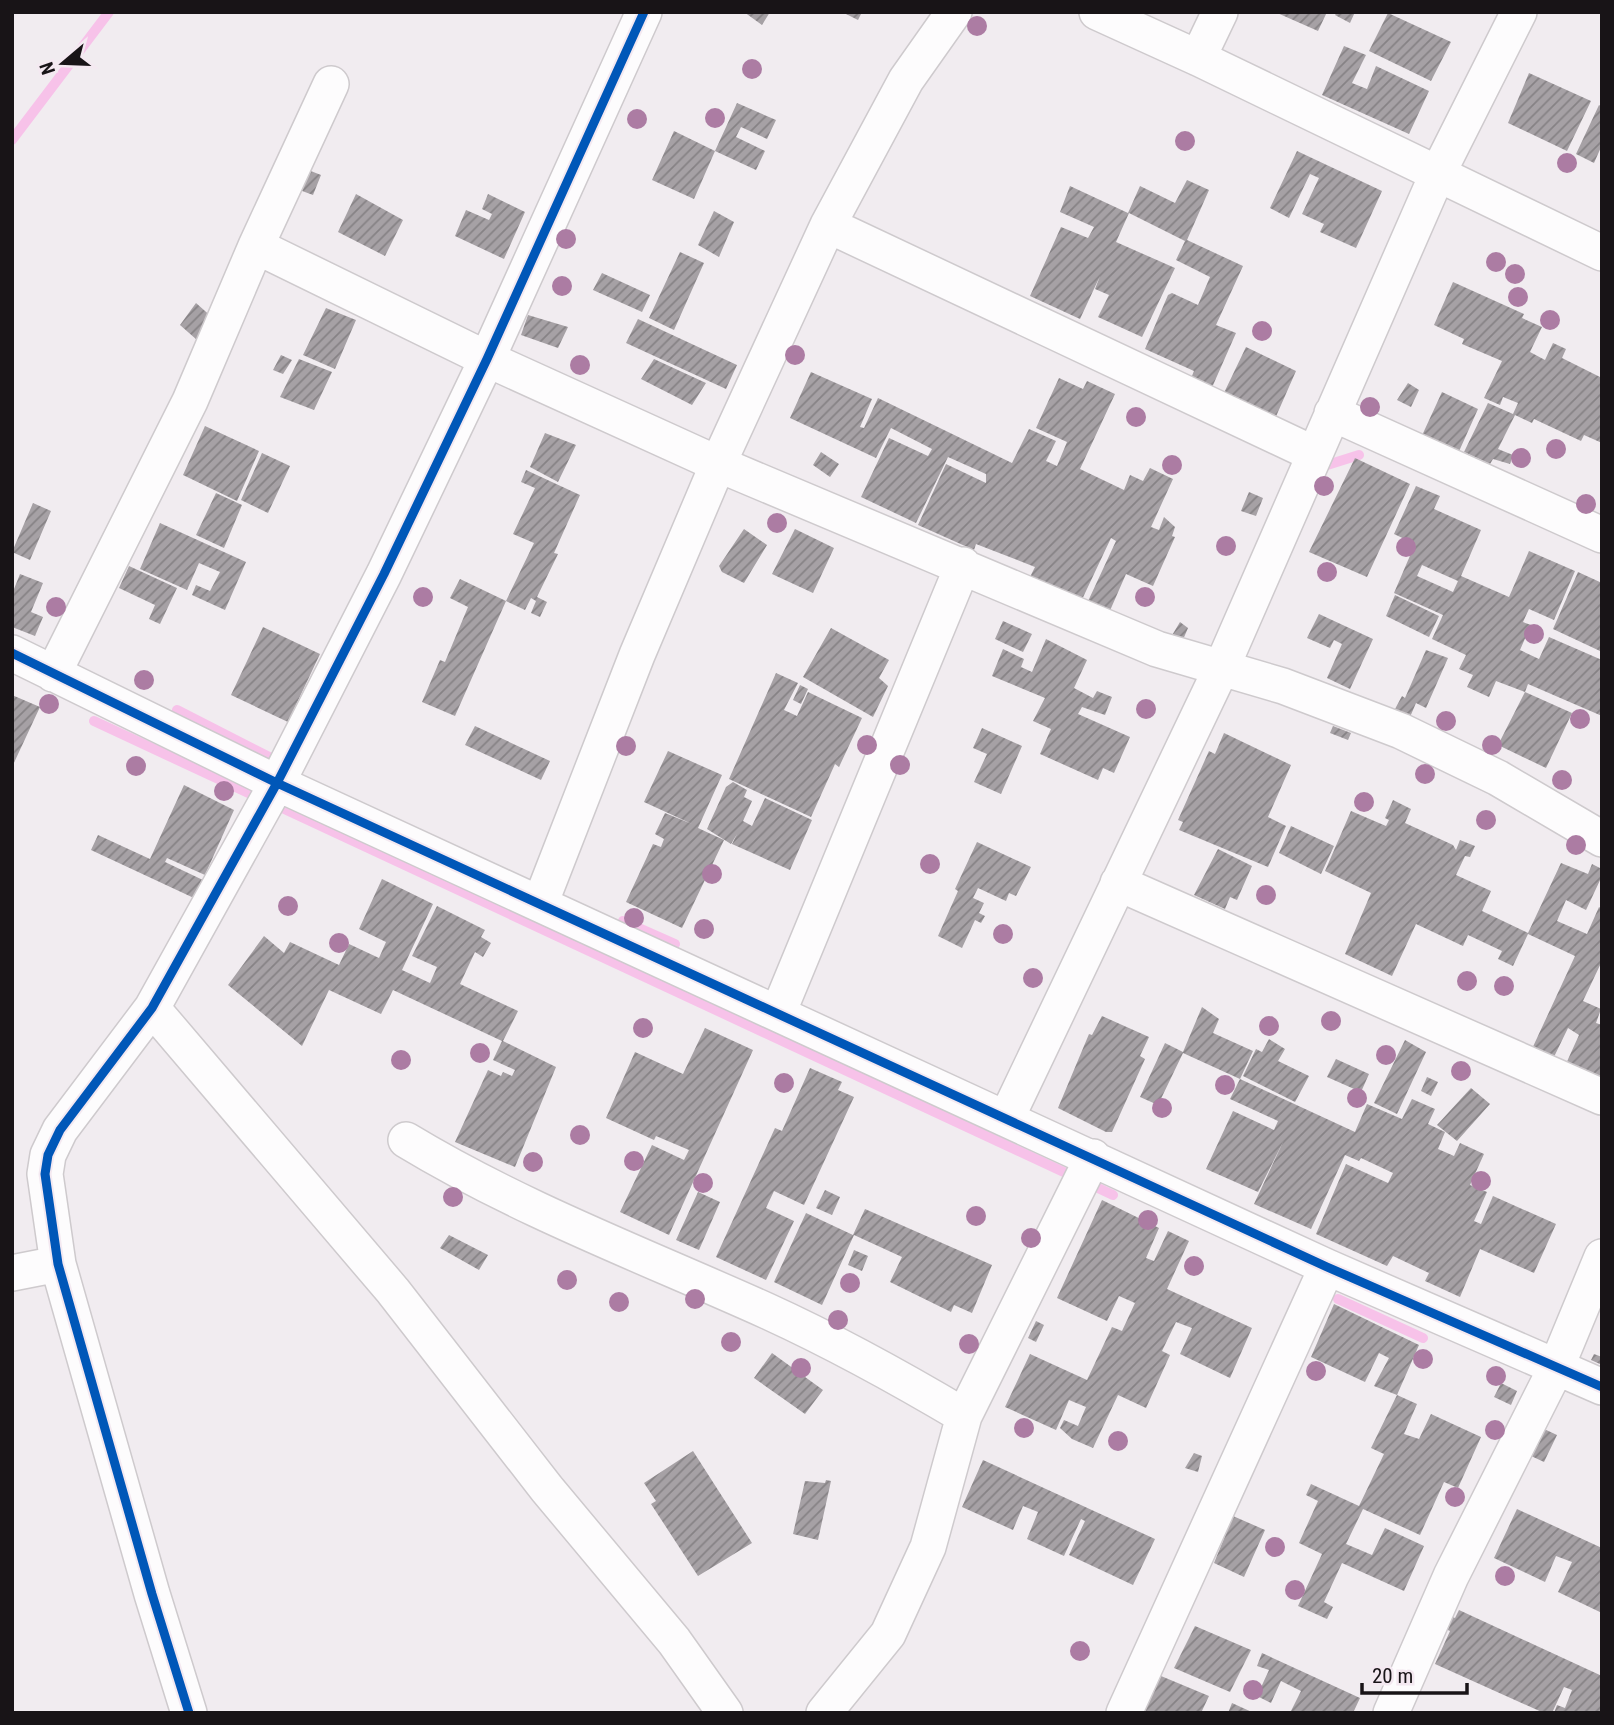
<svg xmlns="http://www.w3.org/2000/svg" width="1614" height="1725" viewBox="0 0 1614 1725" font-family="'Roboto Condensed',sans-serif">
  <defs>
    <pattern id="building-hatch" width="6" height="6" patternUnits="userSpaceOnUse" patternTransform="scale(1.75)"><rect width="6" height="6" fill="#a6a1a5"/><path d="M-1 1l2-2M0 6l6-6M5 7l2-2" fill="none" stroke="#868285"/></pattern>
  </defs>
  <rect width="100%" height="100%" fill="#f1ecf0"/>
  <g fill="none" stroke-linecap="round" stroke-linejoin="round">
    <path stroke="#f7c2e9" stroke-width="10" d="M12,140L109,12
      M1321,472L1324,466L1359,455
      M177,710L281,763
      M94,721L259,798
      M278,806L1113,1195
      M623,921L675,944
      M1338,1299L1423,1338"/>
  </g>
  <path fill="url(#building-hatch)" fill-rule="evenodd" d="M744,12H770L762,25Z
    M842,12H862L858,20Z
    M1275,12H1327L1318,31Z
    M1337,12H1355L1350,23L1335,15Z
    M1388,13L1451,42L1431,81L1369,51Z
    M1344,46L1366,55L1352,83L1367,89L1376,66L1429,91L1409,134L1322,95Z
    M1529,73L1591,101L1567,151L1508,123Z
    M737,103L776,120L767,139L741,127L736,137L765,151L756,170L715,151Z
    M1599,105L1602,107V145L1594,163L1576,154Z
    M674,131L715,151L694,199L652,180Z
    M1297,151L1382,191L1356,248L1320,232L1324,224L1302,214L1319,178L1310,174L1289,218L1270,208Z
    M303,168L321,175L313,195L294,188Z
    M1187,180L1209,190L1187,240L1243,266L1216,325L1236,333L1210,392L1189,383L1194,371L1145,349L1168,295L1172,293L1198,305L1210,277L1176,260L1185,241L1129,213L1116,242L1175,268L1142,337L1098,317L1109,295L1095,289L1100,276L1080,319L1030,296L1061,227L1088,238L1094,227L1060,212L1070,186L1128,213L1140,186L1175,203Z
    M356,194L403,220L385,256L338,232Z
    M488,194L525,212L504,259L455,236L466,210L489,220L492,214L482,209Z
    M714,211L734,222L719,257L698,245Z
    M680,252L704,263L674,330L649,318Z
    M602,273L650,295L642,312L593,290Z
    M1453,282L1524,314L1522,318L1542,327L1530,352L1545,360L1553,343L1566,349L1562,358L1602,378V443L1584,435L1581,441L1534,419L1532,423L1515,415L1498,449L1513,455L1510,464L1493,459L1490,464L1464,452L1488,403L1513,414L1518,403L1503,397L1500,405L1484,398L1502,361L1462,344L1464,339L1434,325Z
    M196,303L214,319L197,340L180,325Z
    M326,308L356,320L335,369L303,355Z
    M528,315L568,327L558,348L521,335Z
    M638,319L737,365L726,389L626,343Z
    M1246,347L1296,371L1274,421L1222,397Z
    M281,355L292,360L283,374L273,370Z
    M299,359L332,372L314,410L280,397Z
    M654,359L706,383L692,405L641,379Z
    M811,372L872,399L860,427L864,428L878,398L1012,463L1029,429L1056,441L1046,461L1057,466L1067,442L1036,428L1059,378L1083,389L1087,381L1115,394L1080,469L1124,490L1130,475L1143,481L1150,468L1173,479L1151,527L1159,530L1164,517L1175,527L1172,536L1175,537L1153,586L1126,574L1105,622L1083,612L1116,541L1111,538L1078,608L1026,585L1035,567L976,544L974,550L918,525L946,464L986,483V474L948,457L916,523L861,497L889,438L928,456L932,449L891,428L876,458L790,418Z
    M1408,383L1419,390L1411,407L1397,400Z
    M1442,392L1478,409L1456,458L1419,442Z
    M205,426L259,451L237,501L183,475Z
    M545,433L576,445L558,482L530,467Z
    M821,452L839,464L830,477L813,465Z
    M262,453L290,466L268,513L241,500Z
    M1355,458L1410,484L1367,577L1309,552Z
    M526,470L580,495L554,553L558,554L537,597L547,602L540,617L531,613L536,601L531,598L525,610L506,601L534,543L513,534L535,488L521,482Z
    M1416,486L1440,496L1434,509L1481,530L1461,576L1509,597L1529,551L1575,571L1554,620L1529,609L1523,622L1531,625L1520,650L1539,659L1549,637L1602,660V716L1528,684L1525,692L1496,681L1489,697L1467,687L1473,675L1459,669L1466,655L1432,639L1443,615L1394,593L1415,544L1394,534ZM1422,565L1458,581L1453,592L1417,576Z
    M1249,492L1263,498L1256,516L1241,511Z
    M216,493L242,505L224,548L196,535Z
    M33,503L51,511L30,560L12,552Z
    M160,523L246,562L225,610L192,595L196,585L210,591L220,572L199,563L187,590L140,569Z
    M744,529L767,545L744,583L722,572L719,566Z
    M795,529L834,548L813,593L772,574Z
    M129,566L177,588L160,624L149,619L155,605L119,588Z
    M1578,572L1602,583L1600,651L1553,629Z
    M20,574L43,583L31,612L43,617L35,636L12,627V594Z
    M460,579L506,601L455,716L422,702L440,660L445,662L468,607L450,598Z
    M1395,595L1439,616L1429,637L1386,616Z
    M1319,614L1373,639L1350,689L1327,678L1342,644L1334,640L1330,648L1307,638Z
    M1003,621L1032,634L1023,652L995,639Z
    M1180,622L1188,628L1182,642L1171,637Z
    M263,627L320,654L288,722L231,695Z
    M831,628L889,660L879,678L888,686L873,717L803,677Z
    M1046,639L1087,660L1074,688L1093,698L1097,691L1112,697L1105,715L1082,707L1078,714L1130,737L1114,773L1103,768L1098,780L1040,754L1051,729L1033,721L1045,698L992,676L1003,649L1024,659L1021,667L1032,672Z
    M1426,650L1448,658L1426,708L1416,703L1410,717L1395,709L1402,696L1405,698Z
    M776,673L798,683L784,710L797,716L808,692L862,718L839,767L835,764L811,817L729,779Z
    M800,685L808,689L801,704L793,700Z
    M1525,692L1572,713L1546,768L1498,745Z
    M12,695L40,707L12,767Z
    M475,726L550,761L541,780L465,745Z
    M1333,726L1351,733L1348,740L1330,733Z
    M982,728L1022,746L1001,794L974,782L987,754L973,748Z
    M1224,733L1291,765L1268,817L1286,826L1268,867L1179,830L1183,822L1178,820L1209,751L1215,754Z
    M668,751L722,775L698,828L724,840L682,928L626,902L653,844L661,847L664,839L655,834L665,813L692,824L644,802Z
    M733,782L747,790L744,797L752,801L743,821L752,826L765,798L812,820L790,870L732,844L737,834L731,844L707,829L726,787Z
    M184,785L234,810L205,875L167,858L165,862L205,881L196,899L91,850L98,835L150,859Z
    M1393,800L1411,809L1405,823L1453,845L1456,850L1460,840L1475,846L1470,857L1465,856L1456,875L1491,891L1482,911L1528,933L1561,863L1588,874L1592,864L1602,869V876L1586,910L1566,900L1557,921L1587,934L1599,907L1602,909V961L1583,1001L1601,1009L1596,1023L1602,1025V1084L1565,1066L1579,1035L1568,1028L1552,1061L1531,1051L1575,956L1528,934L1513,966L1498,959L1502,951L1468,935L1463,946L1416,924L1392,976L1345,954L1371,893L1325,871L1351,811L1386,826L1389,820L1385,818Z
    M1291,826L1334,846L1321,874L1279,853Z
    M977,842L1031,867L1016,896L1009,893L1006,901L978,888L973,898L984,903L979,913L985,916L981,923L975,920L962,948L938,936L958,891L955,889Z
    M1218,849L1252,866L1237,900L1230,897L1225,909L1194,895Z
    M382,879L433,904L402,970L430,983L437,967L412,956L437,906L485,930L481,937L491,943L483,957L475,952L460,984L518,1011L503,1041L556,1067L515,1167L455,1142L488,1070L501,1076L503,1072L512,1076L515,1070L493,1060L502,1041L393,990L381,1014L329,990L302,1046L228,985L264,936L284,953L290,942L339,965L349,944L379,958L386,942L359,929Z
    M1202,1007L1219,1019L1213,1033L1253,1051L1240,1079L1183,1053L1158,1105L1140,1097L1165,1043L1183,1052Z
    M1102,1016L1149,1037L1140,1056L1145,1059L1112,1132H1106L1058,1108L1089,1034L1092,1035Z
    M705,1028L753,1050L669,1235L620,1212L652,1145L684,1160L689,1150L656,1136L654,1140L606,1118L635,1052L683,1074Z
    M1269,1039L1285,1049L1278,1061L1309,1076L1295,1102L1243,1076L1256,1049L1262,1052Z
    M1405,1040L1426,1052L1397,1114L1374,1103Z
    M1336,1059L1369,1074L1361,1092L1327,1077Z
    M810,1068L842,1082L838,1090L854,1097L804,1205L774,1191L766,1208L794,1221L766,1280L716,1257L775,1128L782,1131Z
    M1427,1077L1438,1082L1431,1096L1421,1091Z
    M1240,1079L1355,1132L1367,1104L1402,1119L1412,1099L1435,1109L1428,1124L1445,1132L1438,1149L1454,1156L1460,1143L1484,1154L1470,1185L1487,1192L1474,1221L1481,1224L1493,1196L1556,1224L1534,1273L1480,1249L1460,1297L1425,1281L1429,1273L1393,1256L1387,1266L1316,1234L1346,1164L1388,1183L1393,1173L1361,1158L1359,1161L1345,1155L1311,1229L1254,1204L1284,1140L1258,1192L1206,1169L1233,1111L1274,1130L1278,1121L1230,1099Z
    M1471,1088L1490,1104L1457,1141L1437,1125Z
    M825,1190L840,1197L832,1215L816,1208Z
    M698,1192L720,1202L699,1250L676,1240Z
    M1102,1200L1159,1228L1146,1258L1154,1261L1168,1231L1189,1241L1167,1289L1252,1328L1230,1378L1180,1354L1192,1328L1176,1322L1162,1351L1170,1355L1146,1408L1118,1395L1093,1448L1072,1439L1060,1428L1064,1420L1078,1426L1086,1407L1069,1400L1056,1430L1005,1407L1030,1354L1087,1380L1112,1327L1122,1331L1135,1303L1119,1296L1107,1321L1057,1298Z
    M865,1209L992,1265L972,1313L954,1305L951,1312L890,1282L902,1257L854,1235L822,1305L774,1282L806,1213L853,1235Z
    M449,1235L488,1255L479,1270L440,1248Z
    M854,1250L868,1256L862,1271L848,1265Z
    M1334,1304L1419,1345L1397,1395L1374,1386L1389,1358L1379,1353L1365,1382L1311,1357Z
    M1036,1321L1044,1325L1036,1342L1028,1338Z
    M772,1353L823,1390L805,1414L754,1378Z
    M1594,1354L1602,1357V1365L1591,1360Z
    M1501,1383L1517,1391L1511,1405L1494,1397Z
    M1397,1395L1417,1404L1404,1434L1419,1439L1431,1414L1481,1437L1458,1488L1444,1482L1420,1535L1363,1509L1346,1544L1372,1555L1385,1528L1424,1546L1404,1591L1342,1563L1324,1602L1333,1607L1327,1619L1298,1606L1322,1554L1299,1543L1318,1501L1306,1495L1311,1484L1359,1506L1384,1454L1371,1448Z
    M1542,1428L1557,1435L1544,1462L1529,1455Z
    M693,1451L752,1543L698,1576L651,1504L656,1501L644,1483Z
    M1194,1453L1202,1456L1198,1472L1185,1468Z
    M983,1460L1155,1539L1133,1585L1069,1555L1085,1521L1081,1519L1064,1556L1027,1539L1038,1512L1023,1506L1013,1530L962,1507Z
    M826,1480L831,1481L818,1540L793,1534L805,1481L825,1483Z
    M1517,1509L1602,1548V1613L1558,1592L1572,1562L1556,1556L1545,1582L1494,1558Z
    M1233,1516L1265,1530L1244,1577L1214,1563Z
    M1459,1610L1602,1676V1713H1554L1557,1705L1565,1708L1572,1690L1564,1687L1552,1713H1544L1435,1664L1450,1631L1436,1625L1442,1612L1455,1618Z
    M1195,1626L1251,1650L1230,1692L1174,1668Z
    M1262,1653L1360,1698L1353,1713H1290L1301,1691L1281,1681L1271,1703L1257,1696L1269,1670L1257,1666Z
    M1161,1676L1209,1696L1201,1713H1144Z
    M1232,1703L1254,1713H1228Z"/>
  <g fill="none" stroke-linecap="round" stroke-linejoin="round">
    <g stroke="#cecacd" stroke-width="38">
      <path id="minor" d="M1097,12L1198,58L1602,253
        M1198,58L1220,12
        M828,225L1314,454
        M256,246L487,359L718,464L1157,649L1283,686L1401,731L1498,778L1602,839
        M1332,413L1602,535
        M12,653L277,783L1327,1267L1602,1387
        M53,674L190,401L256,246L331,84
        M1118,883L1602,1097
        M540,904L637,655L718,464L828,225L906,80L954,12
        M152,1008L393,1291L547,1489L674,1641L725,1713
        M778,1013L963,565
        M1007,1117L1221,669L1437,175L1519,12
        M406,1140C520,1209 645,1256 767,1311C835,1342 900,1378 964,1416L1093,1157
        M12,1273L58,1264
        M189,1713L152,1594L58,1264L45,1174L48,1155L60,1130L152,1008L277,783L384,574L487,359L644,12
        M824,1713L888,1634L928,1547L964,1416
        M1124,1713L1327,1267
        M1391,1713L1451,1576L1556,1368L1602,1257"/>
    </g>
    <use href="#minor" stroke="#fdfcfd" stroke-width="35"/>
    <g stroke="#f4e9f1" stroke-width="13">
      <path id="cycleway" d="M12,653L277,783L1327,1267L1602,1387
        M189,1713L152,1594L58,1264L45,1174L48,1155L60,1130L152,1008L277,783L384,574L487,359L644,12"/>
    </g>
    <use href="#cycleway" stroke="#0057b8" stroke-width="9"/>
  </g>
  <g fill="#ac7ca3">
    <circle cx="977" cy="26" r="10"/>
    <circle cx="752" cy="69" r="10"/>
    <circle cx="715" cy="118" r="10"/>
    <circle cx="637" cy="119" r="10"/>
    <circle cx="1185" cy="141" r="10"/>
    <circle cx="1567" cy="163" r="10"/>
    <circle cx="566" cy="239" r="10"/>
    <circle cx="1496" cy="262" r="10"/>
    <circle cx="1515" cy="274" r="10"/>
    <circle cx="562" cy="286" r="10"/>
    <circle cx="1518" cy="297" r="10"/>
    <circle cx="1550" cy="320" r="10"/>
    <circle cx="1262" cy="331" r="10"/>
    <circle cx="795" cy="355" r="10"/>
    <circle cx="580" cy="365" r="10"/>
    <circle cx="1370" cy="407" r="10"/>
    <circle cx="1136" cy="417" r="10"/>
    <circle cx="1556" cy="449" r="10"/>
    <circle cx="1521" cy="458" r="10"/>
    <circle cx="1172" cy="465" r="10"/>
    <circle cx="1324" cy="486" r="10"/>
    <circle cx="1586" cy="504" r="10"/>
    <circle cx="777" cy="523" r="10"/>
    <circle cx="1226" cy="546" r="10"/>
    <circle cx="1406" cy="547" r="10"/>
    <circle cx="1327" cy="572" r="10"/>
    <circle cx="423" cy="597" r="10"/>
    <circle cx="1145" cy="597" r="10"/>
    <circle cx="56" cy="607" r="10"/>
    <circle cx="1534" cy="634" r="10"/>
    <circle cx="144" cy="680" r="10"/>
    <circle cx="49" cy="704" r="10"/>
    <circle cx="1146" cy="709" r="10"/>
    <circle cx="1580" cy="719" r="10"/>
    <circle cx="1446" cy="721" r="10"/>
    <circle cx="867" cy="745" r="10"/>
    <circle cx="1492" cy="745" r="10"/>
    <circle cx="626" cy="746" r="10"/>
    <circle cx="900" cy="765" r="10"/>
    <circle cx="136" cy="766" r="10"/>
    <circle cx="1425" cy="774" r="10"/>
    <circle cx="1562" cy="780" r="10"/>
    <circle cx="224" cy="791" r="10"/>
    <circle cx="1364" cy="802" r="10"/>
    <circle cx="1486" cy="820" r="10"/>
    <circle cx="1576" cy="845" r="10"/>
    <circle cx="930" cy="864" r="10"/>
    <circle cx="712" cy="874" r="10"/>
    <circle cx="1266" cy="895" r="10"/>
    <circle cx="288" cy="906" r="10"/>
    <circle cx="634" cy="918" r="10"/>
    <circle cx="704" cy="929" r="10"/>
    <circle cx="1003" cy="934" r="10"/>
    <circle cx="339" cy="943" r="10"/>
    <circle cx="1033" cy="978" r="10"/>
    <circle cx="1467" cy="981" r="10"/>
    <circle cx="1504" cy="986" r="10"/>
    <circle cx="1331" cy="1021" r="10"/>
    <circle cx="1269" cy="1026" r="10"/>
    <circle cx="643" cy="1028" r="10"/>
    <circle cx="480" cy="1053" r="10"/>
    <circle cx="1386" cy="1055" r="10"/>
    <circle cx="401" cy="1060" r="10"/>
    <circle cx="1461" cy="1071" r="10"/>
    <circle cx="784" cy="1083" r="10"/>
    <circle cx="1225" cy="1085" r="10"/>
    <circle cx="1357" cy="1098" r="10"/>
    <circle cx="1162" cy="1108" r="10"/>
    <circle cx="580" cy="1135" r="10"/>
    <circle cx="634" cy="1161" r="10"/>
    <circle cx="533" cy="1162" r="10"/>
    <circle cx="1481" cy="1181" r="10"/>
    <circle cx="703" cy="1183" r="10"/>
    <circle cx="453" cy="1197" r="10"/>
    <circle cx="976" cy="1216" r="10"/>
    <circle cx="1148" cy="1220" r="10"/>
    <circle cx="1031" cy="1238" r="10"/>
    <circle cx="1194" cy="1266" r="10"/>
    <circle cx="567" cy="1280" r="10"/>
    <circle cx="850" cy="1283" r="10"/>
    <circle cx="695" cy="1299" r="10"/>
    <circle cx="619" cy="1302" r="10"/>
    <circle cx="838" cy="1320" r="10"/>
    <circle cx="731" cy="1342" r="10"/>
    <circle cx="969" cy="1344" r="10"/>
    <circle cx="1423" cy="1359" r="10"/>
    <circle cx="801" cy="1368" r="10"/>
    <circle cx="1316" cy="1371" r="10"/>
    <circle cx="1496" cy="1376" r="10"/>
    <circle cx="1024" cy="1428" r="10"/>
    <circle cx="1495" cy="1430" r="10"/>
    <circle cx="1118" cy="1441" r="10"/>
    <circle cx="1455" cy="1497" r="10"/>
    <circle cx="1275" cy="1547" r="10"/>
    <circle cx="1505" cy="1576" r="10"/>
    <circle cx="1295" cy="1590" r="10"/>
    <circle cx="1080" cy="1651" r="10"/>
    <circle cx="1253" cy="1690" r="10"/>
  </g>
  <rect width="1614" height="1725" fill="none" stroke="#181417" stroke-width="28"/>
  <g transform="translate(63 63) rotate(251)" stroke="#f4e9f1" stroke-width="5" paint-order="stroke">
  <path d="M0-5L12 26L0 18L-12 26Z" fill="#181417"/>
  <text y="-10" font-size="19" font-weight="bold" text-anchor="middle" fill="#181417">N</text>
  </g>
  <path d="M1362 1683v10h105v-10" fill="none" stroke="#181417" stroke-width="3.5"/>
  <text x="1372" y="1683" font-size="21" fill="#181417" stroke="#f4e9f1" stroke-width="5" paint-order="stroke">20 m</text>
</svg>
